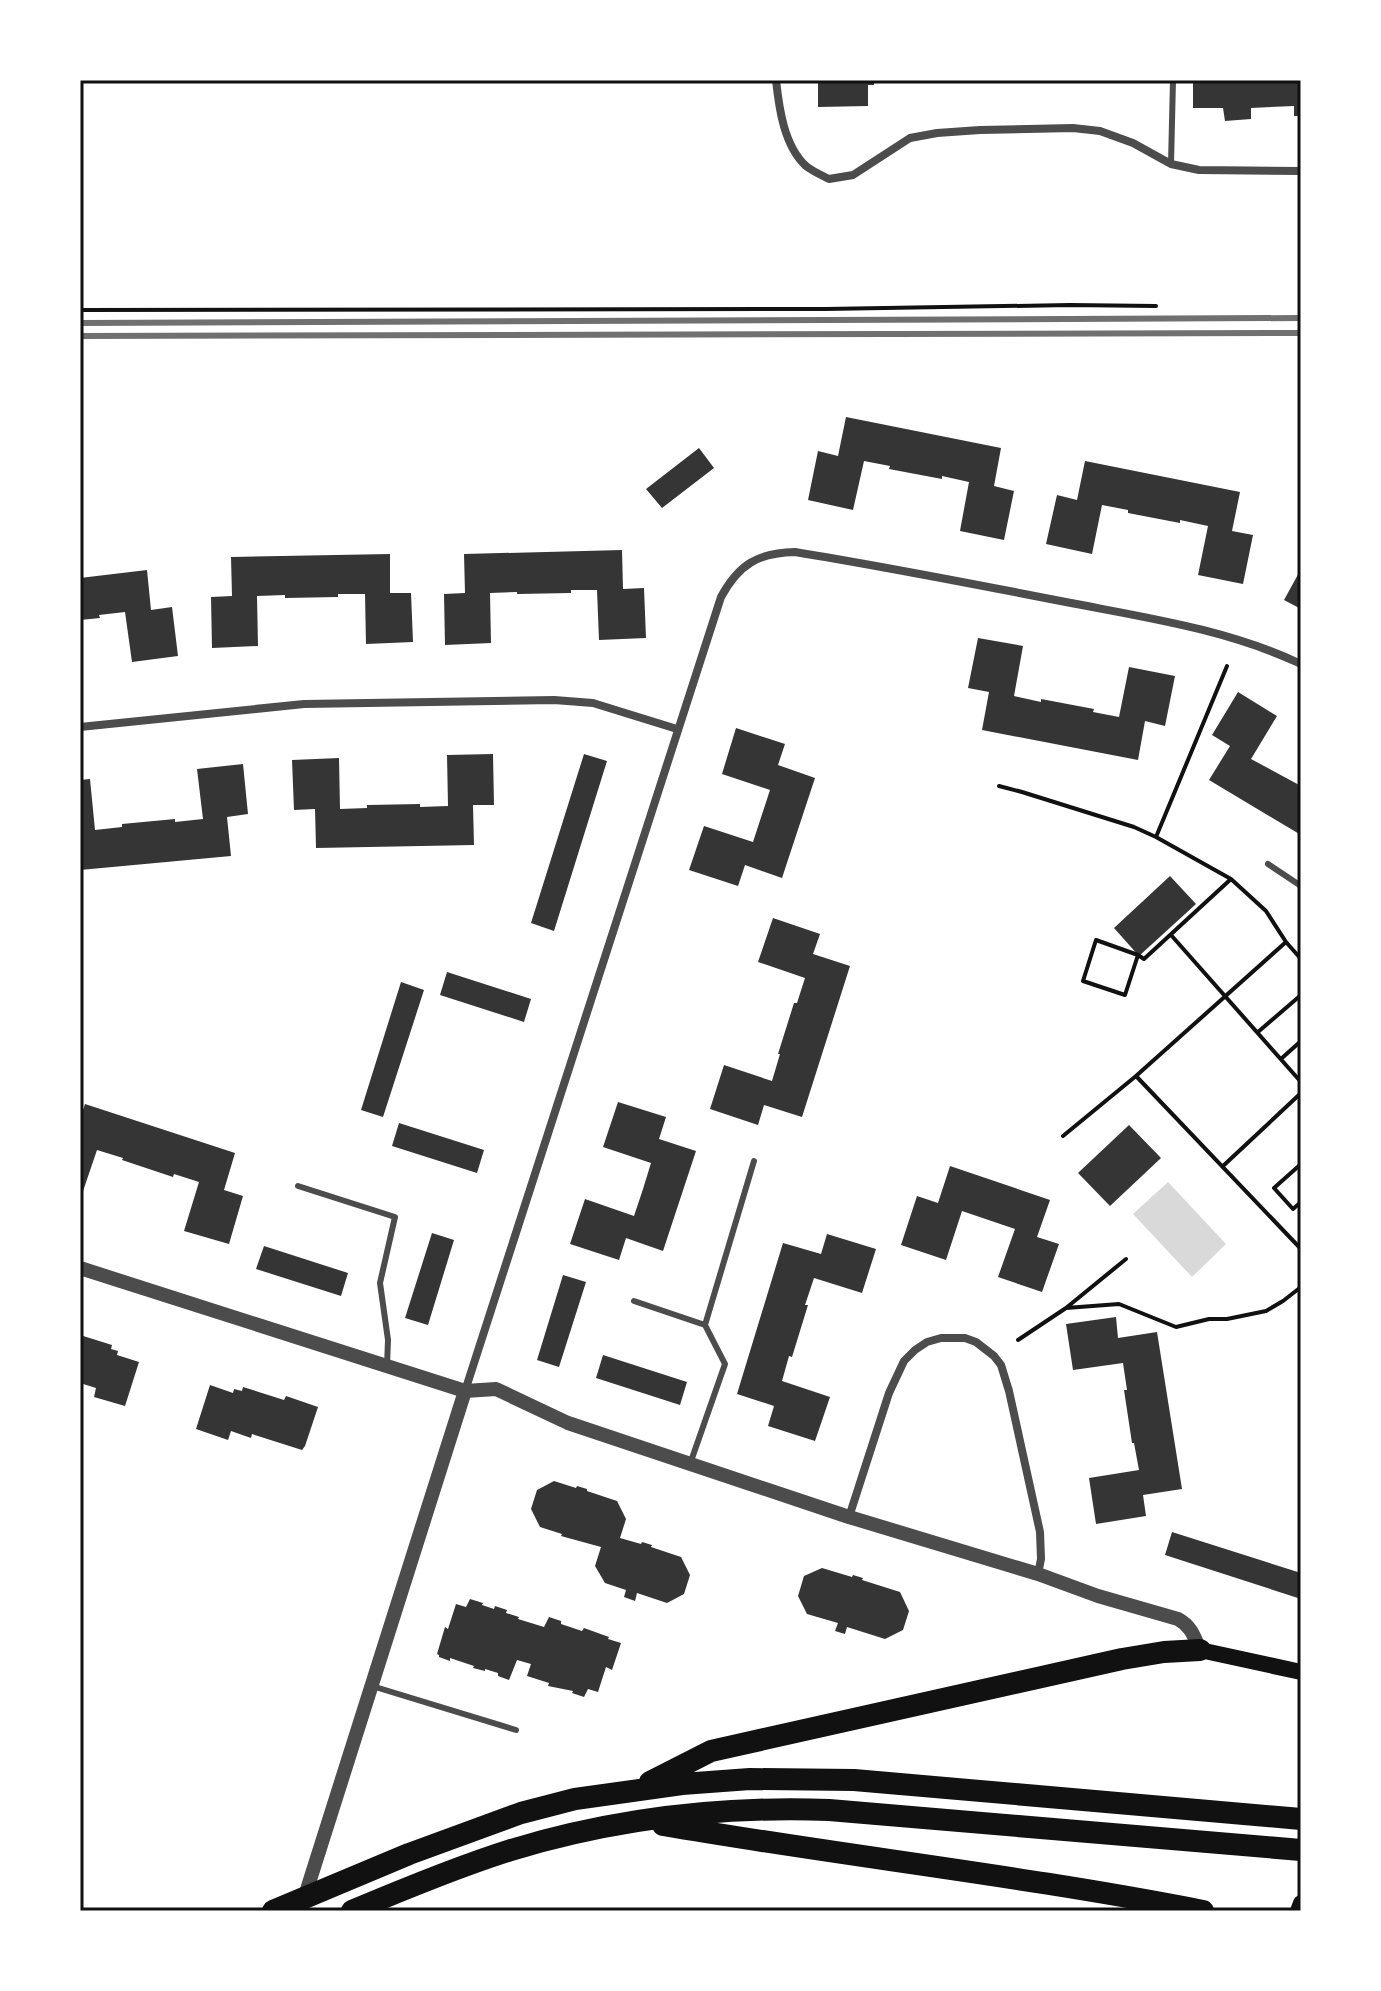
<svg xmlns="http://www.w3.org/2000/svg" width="1381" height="1991" viewBox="0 0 1381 1991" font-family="'DejaVu Sans',sans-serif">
  <rect width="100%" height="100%" fill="#fff"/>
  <path fill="#d9d9d9" d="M1168,1182L1226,1244L1192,1277L1133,1214Z"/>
  <path fill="#353535" d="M818,80H874V85H868V106L818,107Z
    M1193,80H1301V116H1294V106L1251,108V119L1225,121L1223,108H1193Z
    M846,417L1001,448L994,486L1014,491L1004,540L960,531L969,482L942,476V479L889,469L890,466L864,461L853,510L808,500L818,451L838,456Z
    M699,448L714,468L662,508L646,489Z
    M1085,461L1240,492L1232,531L1253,535L1243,584L1198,575L1208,526L1180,520V523L1128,513V510L1102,505L1092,554L1046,544L1057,495L1077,500Z
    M622,550L623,589L644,588L646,638L599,640L597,590H571V593L517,594V592L490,593L491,643L445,645L444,594L465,593L464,554Z
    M390,554V593H411L413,642L366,644L365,594H338V597L285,598V595L257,596L258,646L212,648L211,597L232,596L231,557Z
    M1301,569V609L1284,600Z
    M147,570L151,610L172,607L178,656L132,662L125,612L99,615L100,618L80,620V578Z
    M978,638L1023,646L1014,696L1041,702V699L1094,709L1093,712L1119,717L1129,667L1175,676L1165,726L1145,721L1138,760L982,730L989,692L968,688Z
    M1238,692L1277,716L1251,759L1301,786V835L1209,780L1230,746L1212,735Z
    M736,728L785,744L778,765L815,778L782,878L745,865L738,886L689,870L704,826L753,842L770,790L722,774Z
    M493,754L494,805H473L474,845L316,848L315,809L294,810L292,760L339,758L340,809L367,808V805L420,804V807L448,806L447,755Z
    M584,754L607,761L554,931L531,923Z
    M243,764L248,814L227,817L231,856L80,870V780L90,779L95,830L122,827V824L175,819V822L203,819L197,769Z
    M1170,876L1196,904L1139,956L1114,928Z
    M773,918L820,934L813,954L850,966L802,1117L764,1105L758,1125L710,1109L724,1065L772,1081L780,1054H778L794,1003H797L805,978L758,962Z
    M447,972L531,999L524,1022L440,995Z
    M401,982L424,990L383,1117L361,1110Z
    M618,1102L666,1117L659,1139L696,1151L663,1251L626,1238L619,1260L570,1244L585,1199L634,1216L643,1189L651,1163L603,1147Z
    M85,1104L235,1153L224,1190L243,1196L229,1244L184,1231L199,1182L174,1174L173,1177L122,1160L123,1158L97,1150L80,1200V1119Z
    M399,1123L484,1150L477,1173L392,1146Z
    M1129,1125L1161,1158L1110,1206L1078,1173Z
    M950,1166L1050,1200L1037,1237L1059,1244L1042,1292L998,1277L1015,1229L962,1211L946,1260L901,1245L917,1196L938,1203Z
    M432,1233L454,1240L428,1325L405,1318Z
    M827,1234L876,1249L862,1293L814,1278L805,1305H808L792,1357L789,1356L782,1381L830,1397L815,1441L768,1426L774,1406L737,1394L783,1243L821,1254Z
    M264,1246L348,1273L341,1296L256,1269Z
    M563,1275L586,1282L559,1367L537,1360Z
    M1116,1317L1118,1338L1157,1332L1182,1489L1143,1495L1146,1516L1096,1524L1089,1478L1139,1470L1134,1443H1132L1124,1390H1127L1123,1363L1073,1370L1066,1324Z
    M80,1335L112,1345L111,1349L118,1351L117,1355L139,1362L125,1406L94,1397L96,1388L80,1383Z
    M603,1355L687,1382L680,1405L596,1378Z
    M210,1385L233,1393L234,1389L242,1391L243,1387L284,1400L286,1396L318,1407L305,1446L302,1450L252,1434L251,1438L231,1431L228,1440L196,1429Z
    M554,1481L576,1488L577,1486L587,1489V1491L617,1501L626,1519L620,1538L641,1544L642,1542L652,1545L651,1547L681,1557L690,1575L684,1594L667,1603L637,1593L635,1601L624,1597L626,1590L605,1583L595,1566L601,1547L561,1536L562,1534L540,1527L531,1509L537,1490Z
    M1172,1532L1301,1573V1599L1165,1555Z
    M822,1568L852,1577L853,1575L863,1578L862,1580L900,1592L909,1611L903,1630L885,1639L847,1627L845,1634L835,1631L838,1623L807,1614L798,1596L804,1576Z
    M470,1599L483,1603L482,1605L494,1609L495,1606L507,1610L506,1613L519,1617L518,1619L544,1627L549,1617L561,1621V1624L582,1631L584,1628L609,1637L608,1639L621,1643L612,1670L606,1667L598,1692L588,1689L584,1697L572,1693L573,1691L548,1686L549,1683L527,1676L531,1664L517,1660L509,1680L498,1676V1673L485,1669V1671L473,1668L474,1666L450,1658V1661L439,1657V1655L437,1654L445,1627L448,1629L456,1604L466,1607Z"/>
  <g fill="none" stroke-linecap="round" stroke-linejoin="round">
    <path stroke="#111" stroke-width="4" d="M80,310L825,309L1070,305L1156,306
      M999,786L1022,792L1134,827L1156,837L1231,879
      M1156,837L1227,666
      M1171,935L1301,1082
      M1138,955L1125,995L1083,981L1096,940L1138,955L1144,959L1231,879L1266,911L1286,942L1301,959
      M1258,1032L1301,995
      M1282,1058L1301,1041
      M1136,1076L1301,1249
      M1063,1136L1136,1076L1286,942
      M1301,1164L1274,1188L1293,1209L1301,1202
      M1223,1166L1301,1093
      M1066,1308L1119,1304L1176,1327L1209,1319H1227L1266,1311L1283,1301L1301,1287
      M1018,1340L1066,1308L1126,1259"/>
    <path stroke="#4c4c4c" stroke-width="6" d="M1171,164L1173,80
      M1268,864L1301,886
      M298,1186L395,1217L380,1283L388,1340L387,1366
      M634,1301L705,1325L725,1364L690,1464
      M705,1325L754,1161
      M372,1686L516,1730"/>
    <path stroke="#4c4c4c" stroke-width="8" d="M776,80C779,108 784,146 806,166C812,171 821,175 829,179L853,175L910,138L937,133L980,130L1073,128L1100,131L1133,143L1171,164L1199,170L1301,171
      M80,727L304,704L554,700L593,703L677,729
      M465,1391L721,597C739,564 758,553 795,552C887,567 979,585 1071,603C1149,618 1229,630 1301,664
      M849,1517L889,1393L904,1361L915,1350L927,1342L941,1338H965L976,1342L994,1356L1001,1365L1009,1391L1040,1532L1041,1559L1038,1574"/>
    <path stroke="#4c4c4c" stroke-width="14" d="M80,1268L465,1391L496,1389L568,1423L849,1517L1038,1574L1098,1596L1178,1619C1191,1626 1194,1636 1200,1650
      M303,1902L465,1391"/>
    <path stroke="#111" stroke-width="16" d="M1200,1650L1301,1672
      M1298,1911L1301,1903"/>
    <path stroke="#111" stroke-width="22" d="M650,1782L711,1751L1122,1659L1164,1652L1200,1650
      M663,1825C843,1856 1025,1876 1203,1911
      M273,1911L409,1854L521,1813L575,1799L682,1784L750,1779L854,1780L1301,1819
      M352,1911C404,1889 457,1867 511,1850C614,1819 722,1806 829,1810L1301,1850"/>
    <path stroke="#707070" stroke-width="6" d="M80,323L1301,318
      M80,336L1301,333"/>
  </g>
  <rect width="1381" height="1991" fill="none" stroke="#ffffff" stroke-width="164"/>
  <rect x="82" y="82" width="1217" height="1827" fill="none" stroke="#111" stroke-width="3"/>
</svg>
